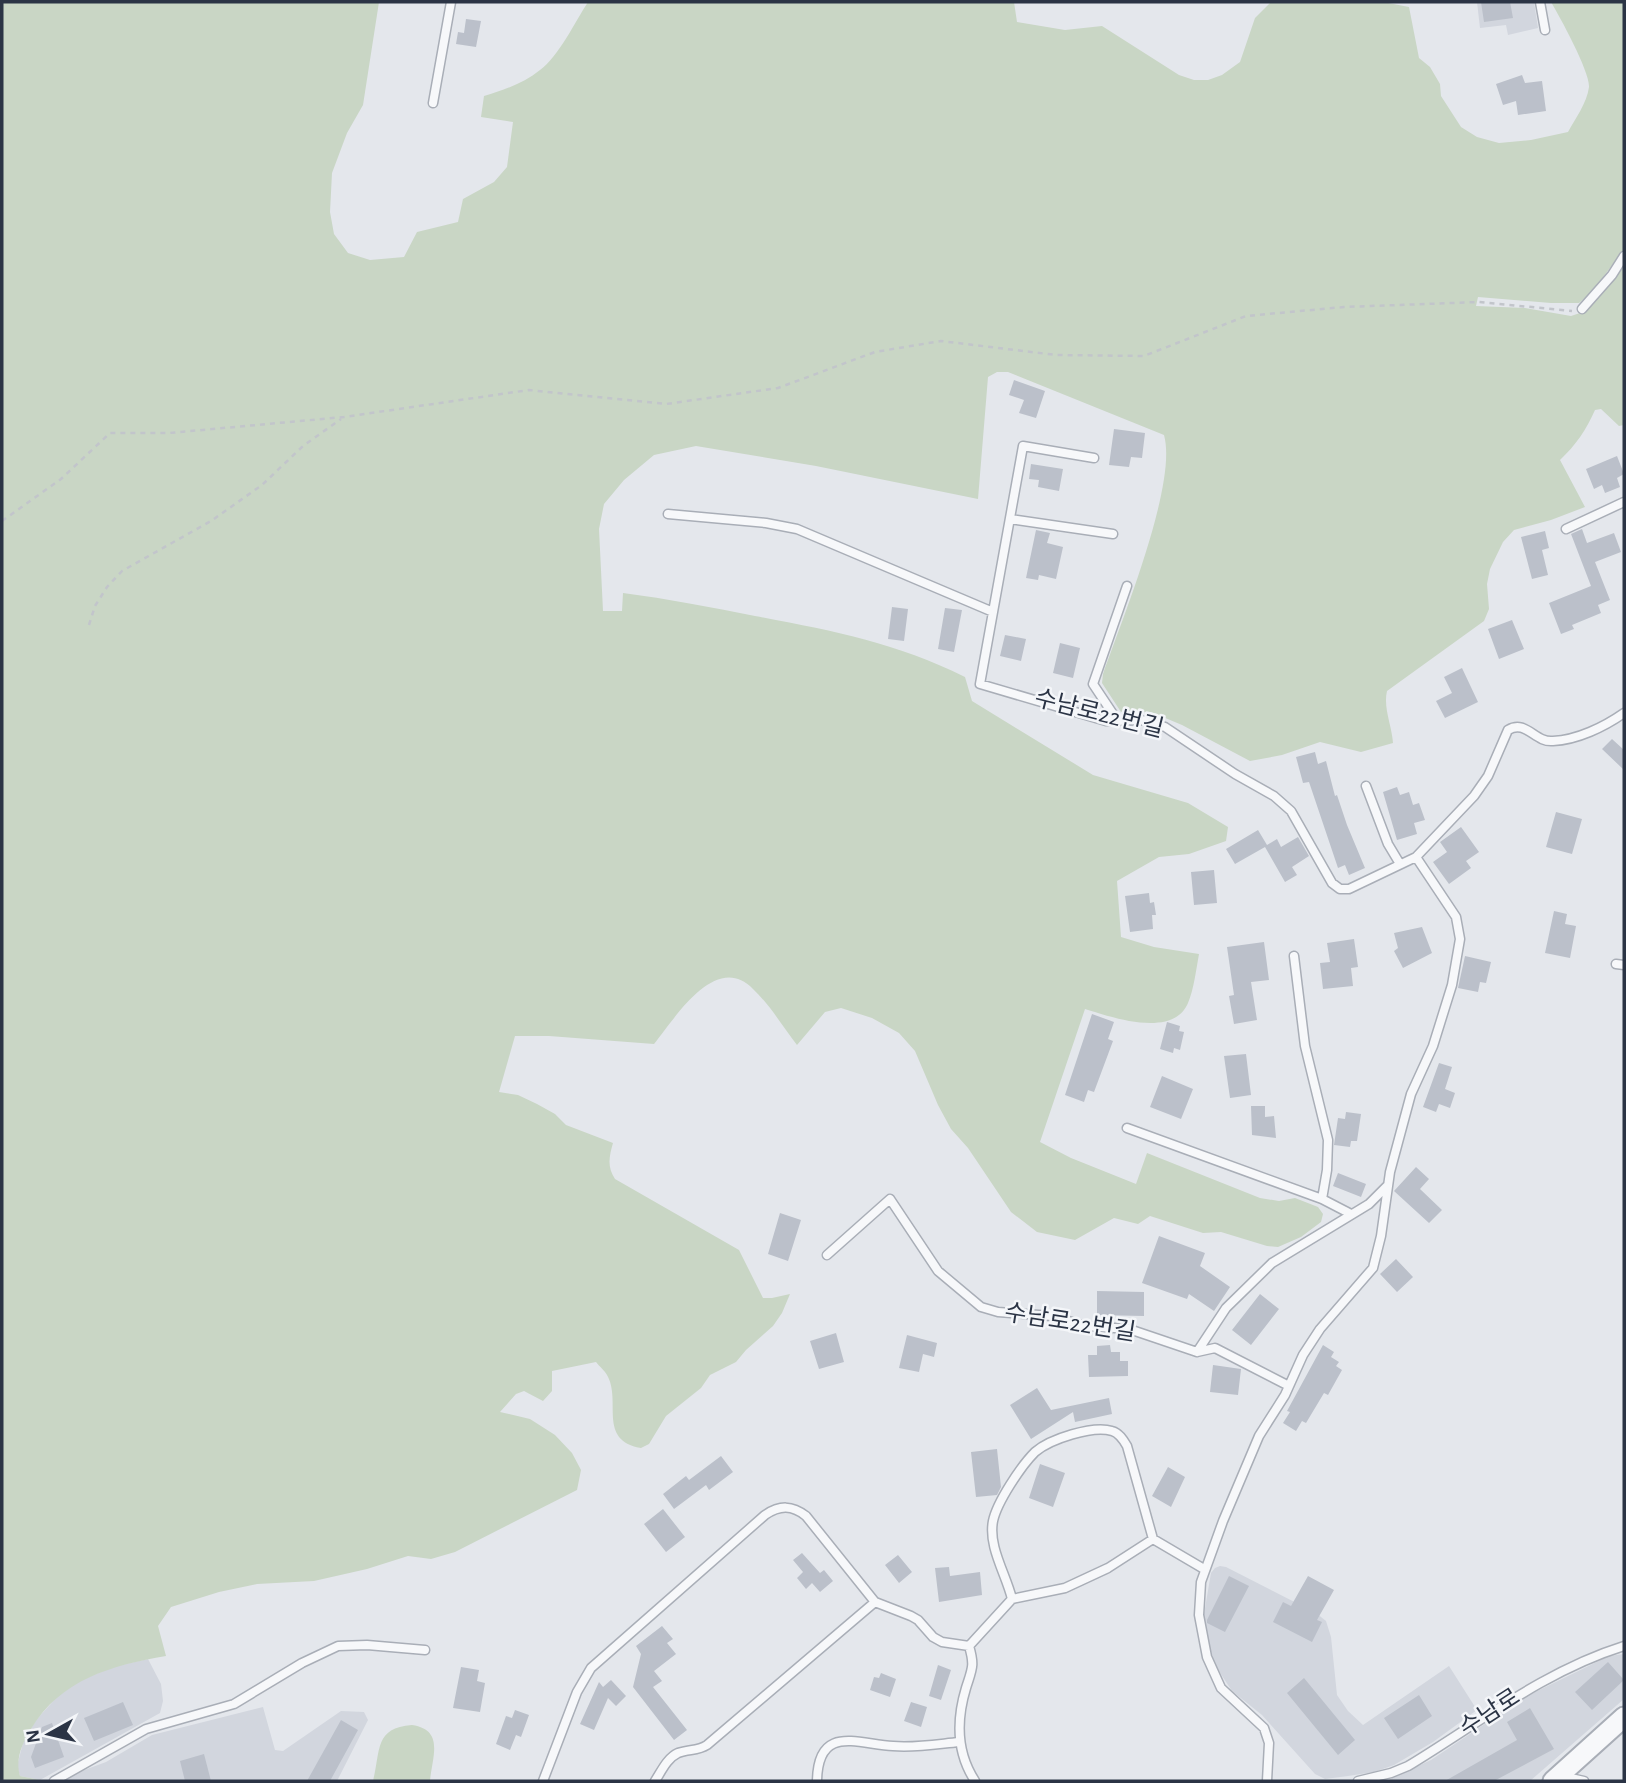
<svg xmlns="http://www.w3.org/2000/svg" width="1626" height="1783" viewBox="0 0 1626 1783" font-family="'Alegreya Sans','Noto Sans KR',sans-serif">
  <rect width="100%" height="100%" fill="#e4e7ec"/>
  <path fill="#d2d6de" d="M1477,2H1534L1538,28L1508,35L1506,25L1480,28Z
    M1220,1566L1226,1567L1316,1613L1326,1621L1331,1637L1337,1695L1348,1711L1363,1725L1449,1666L1477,1710L1433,1742L1394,1765L1374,1772L1348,1776L1325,1779L1315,1774L1262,1715L1232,1691L1215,1665L1204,1628V1614L1211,1573L1215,1568Z
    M1624,1654V1699L1530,1781H1386L1431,1760L1525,1697L1609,1656Z
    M148,1659L161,1684L163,1701L160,1713L40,1780L20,1776L17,1766L23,1743L36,1720L58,1696L77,1682L112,1667Z
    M263,1707L275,1750L283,1751L341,1711L364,1712L368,1720L337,1781H64L79,1772L106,1762L152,1735Z"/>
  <path fill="#c9d6c5" d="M2,2H379L363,105L347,133L332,173L330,212L334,234L348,253L370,260L404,257L417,232L458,222L463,199L494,182L507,167L513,122L481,117L484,96C504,90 524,83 540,70C559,56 575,22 588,2H1014L1017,22L1065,30L1102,26L1179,75L1194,80H1208L1222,75L1240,62L1255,18L1271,2H1383L1409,7L1419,58L1430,67L1440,84L1441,96L1461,127L1477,137L1499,143L1531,140L1568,132C1575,119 1587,103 1589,87C1590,72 1560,17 1551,2H1624V249L1593,291L1579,303H1551L1478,297L1476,306L1525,308L1571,316L1586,311L1624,267V425L1619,426L1601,409L1595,410C1586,430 1576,445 1560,460L1585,507L1551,520L1514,530L1503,542L1490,569L1487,584L1489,609L1484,621L1387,691C1383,708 1392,726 1393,743L1361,752L1320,742L1282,755L1250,761L1182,725L1151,712H1121L1102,683L1103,674C1121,622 1178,484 1164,435L1008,372H997L988,377L978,499L816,466L696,446L654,455L624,480L604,504L599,529L603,611H622L623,593C668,599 711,607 755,616C833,631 894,642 965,677L972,701L1093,775L1188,803L1228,827L1226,841L1189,854L1159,857L1117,881L1121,937L1154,947L1199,954C1196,970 1194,989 1188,1003C1173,1039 1111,1017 1085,1009L1040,1142L1071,1158L1136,1184L1147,1153L1260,1198L1279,1201L1295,1198L1318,1207L1323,1214L1321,1222L1301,1237L1278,1247L1267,1246L1221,1232L1203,1233L1150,1216L1138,1224L1114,1218L1075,1240L1037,1232L1011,1212L968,1148L951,1129L938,1105L915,1051L899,1033L872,1018L841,1008L825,1012L797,1045C783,1027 770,1005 753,989C716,951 675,1018 654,1044L549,1036H515L499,1092L518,1095L537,1104L555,1114L566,1125L613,1143C609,1157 607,1167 615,1179L739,1250L763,1298H772L790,1294L782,1313L773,1326L746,1350L736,1362L710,1375L701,1388L666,1416L649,1444L641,1448C597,1440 622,1401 607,1375C605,1371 599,1366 596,1362L552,1371V1391L543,1401L524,1391L516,1394L500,1412L530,1419L555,1435L572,1453L581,1470L577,1490L455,1552L431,1559L408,1556L367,1569L314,1581L257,1584L219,1592L171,1607L158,1626L166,1656C112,1665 60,1680 31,1729C22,1744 15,1759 20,1776L40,1780L2,1781Z
    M412,1725C445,1730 432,1757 430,1781H373C381,1750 374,1728 412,1725Z"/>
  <path fill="#bbc0ca" d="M1481,2H1510L1513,18L1484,22Z
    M466,19L481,21L476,47L456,44L458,32L464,33Z
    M1522,75L1525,83L1542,81L1546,111L1518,115L1516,101L1503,105L1496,84Z
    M1014,380L1045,391L1036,418L1019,413L1024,400L1009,395Z
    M1114,429L1145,433L1142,458L1131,457L1129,467L1109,465Z
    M1617,456L1624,474L1617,478L1620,487L1605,493L1602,485L1594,489L1586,469Z
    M1031,464L1063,469L1059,491L1038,487L1039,480L1029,479Z
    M1582,529L1587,543L1614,533L1621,552L1595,562L1610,600L1598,605L1601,613L1572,625L1574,629L1561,634L1549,603L1591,586L1571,534Z
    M1036,530L1050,533L1047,543L1063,547L1056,579L1039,575L1038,580L1026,578Z
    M1545,531L1549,548L1542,550L1548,575L1532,579L1521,537Z
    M892,607L908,609L904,641L888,639Z
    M945,608L962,610L954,652L938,649Z
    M1512,620L1524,649L1499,659L1488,629Z
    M1005,635L1026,639L1021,661L1000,656Z
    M1060,643L1080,648L1073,678L1053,673Z
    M1462,668L1478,702L1445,718L1436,701L1452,693L1444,677Z
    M1612,739L1624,750V770L1602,749Z
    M1315,752L1318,764L1326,761L1335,796L1337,795L1347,825L1365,868L1349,875L1345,865L1338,868L1309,782L1303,783L1296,757Z
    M1397,787L1400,795L1409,792L1413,805L1419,803L1425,820L1414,823L1417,834L1397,840L1383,792Z
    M1556,812L1582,819L1572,854L1546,847Z
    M1461,827L1479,852L1466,861L1471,868L1449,884L1433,862L1447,852L1440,842Z
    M1258,830L1267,845L1277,839L1281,847L1298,837L1309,856L1292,867L1297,875L1285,882L1265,847L1235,864L1226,849Z
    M1214,870L1217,903L1194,905L1191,872Z
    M1149,893L1150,903L1154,902L1156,915H1152L1153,929L1130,932L1125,896Z
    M1554,911L1567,914L1565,924L1576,926L1570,958L1545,953Z
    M1422,927L1432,953L1403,968L1394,951L1398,948L1394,933Z
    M1354,939L1358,967L1351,968L1353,986L1323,989L1320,963L1330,962L1327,943Z
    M1264,942L1269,980L1251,982L1257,1020L1234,1024L1229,996L1234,995L1227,947Z
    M1465,956L1491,962L1486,983L1480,982L1478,992L1458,988Z
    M1092,1014L1114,1022L1108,1039L1113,1041L1094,1092L1088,1090L1084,1102L1065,1095Z
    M1167,1022L1180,1026L1179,1031L1184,1032L1180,1050L1174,1048L1173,1053L1160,1049Z
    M1246,1054L1251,1095L1230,1098L1224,1056Z
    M1439,1063L1452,1067L1445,1089L1455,1093L1450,1108L1439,1104L1436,1112L1423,1107Z
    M1162,1076L1193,1089L1181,1119L1150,1107Z
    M1251,1106H1265V1117L1274,1116L1276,1138L1252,1135Z
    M1346,1112L1361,1114L1357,1141H1351L1350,1147L1334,1145L1338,1118L1345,1119Z
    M1416,1167L1429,1179L1420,1189L1442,1210L1429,1223L1394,1191Z
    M1338,1173L1366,1184L1361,1197L1333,1186Z
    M780,1213L801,1220L788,1261L768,1254Z
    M1159,1236L1205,1253L1200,1266L1230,1287L1214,1311L1189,1294L1187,1299L1142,1283Z
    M1396,1259L1413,1277L1397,1292L1380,1274Z
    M1097,1291L1144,1292V1316L1097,1315Z
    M1260,1294L1279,1309L1251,1345L1232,1330Z
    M836,1333L844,1362L819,1369L810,1341Z
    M907,1335L937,1343L934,1357L923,1354L919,1372L899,1368Z
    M1110,1345L1111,1352H1120V1361H1128V1376L1089,1377L1088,1355H1097V1346Z
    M1323,1345L1334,1352L1331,1357L1339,1362L1336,1366L1342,1370L1328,1395L1324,1393L1306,1423L1302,1421L1296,1431L1283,1423L1290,1412L1287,1411Z
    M1213,1365L1241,1369L1238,1395L1210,1392Z
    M1037,1388L1051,1410L1109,1398L1112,1414L1075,1422L1073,1412L1031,1439L1010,1405Z
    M997,1449L1001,1487L997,1495L976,1497L971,1452Z
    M721,1456L733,1472L709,1490L706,1485L674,1509L663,1494L686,1476L689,1480Z
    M1040,1464L1065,1473L1053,1507L1029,1498Z
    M1168,1467L1185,1477L1171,1507L1152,1496Z
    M663,1509L685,1537L666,1552L644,1524Z
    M802,1553L820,1573L824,1570L833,1581L820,1592L812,1583L806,1589L797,1578L803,1572L793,1560Z
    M898,1555L912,1572L899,1583L885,1565Z
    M949,1567L950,1576L980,1572L982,1595L939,1602L935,1568Z
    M1229,1576L1249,1586L1225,1632L1207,1623V1620Z
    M1308,1576L1334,1590L1317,1620L1322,1622L1312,1642L1273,1622L1283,1602L1291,1606Z
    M662,1626L673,1639L667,1643L676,1654L654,1671L662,1681L653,1687L687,1730L674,1740L633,1687L641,1654L636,1646Z
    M1608,1662L1624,1680L1592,1710L1575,1692Z
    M938,1665L951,1670L941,1700L929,1696Z
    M461,1667L479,1670L477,1681L485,1683L480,1712L453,1708Z
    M881,1673L896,1679L890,1697L870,1690L874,1677L879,1678Z
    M1304,1678L1355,1740L1338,1755L1287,1693Z
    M611,1680L626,1696L616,1706L608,1698L594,1730L580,1724L599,1682L603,1687Z
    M1419,1695L1432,1716L1398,1739L1384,1718Z
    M123,1702L133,1725L94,1741L84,1718Z
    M911,1702L927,1707L921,1727L904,1721Z
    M1530,1708L1554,1749L1494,1781H1445L1517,1740L1507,1722Z
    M515,1710L529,1715L521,1737L516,1735L510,1750L496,1744L506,1716L512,1718Z
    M341,1720L358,1730L330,1781H307Z
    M52,1723L64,1757L35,1768L31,1757L42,1727Z
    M204,1754L211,1781H185L180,1761Z"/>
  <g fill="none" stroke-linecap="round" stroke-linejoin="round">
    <g stroke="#a9aeb7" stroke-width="11">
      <path id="service" d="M1540,2L1545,30
        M433,103L451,2
        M1582,309L1612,275L1624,256
        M1094,458L1023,446L980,684L1106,721L1142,720L1165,727L1235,774L1274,796L1291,811L1332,883L1340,889H1349L1416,857
        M668,514L766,523L797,529L993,612
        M1010,519L1113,534
        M1566,529L1624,502
        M1117,720L1093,684L1127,586
        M1366,786L1388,844L1400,864
        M1294,956L1305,1046L1328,1140L1327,1170L1322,1199
        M1616,964L1624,965
        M1127,1128L1322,1199L1351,1214
        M827,1255L890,1199L938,1271L981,1307L998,1312L1052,1316L1085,1326L1129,1329L1197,1352L1215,1348L1289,1386
        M1197,1352L1226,1308L1272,1263L1369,1204L1388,1185
        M1012,1599C1006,1574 988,1547 993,1521C997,1502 1021,1466 1035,1452C1050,1439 1093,1425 1112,1431C1119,1433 1123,1439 1127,1446L1153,1539
        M969,1646L1012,1599L1065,1588L1108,1568L1153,1539L1204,1569
        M1562,1776L1584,1781
        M54,1781L146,1729L234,1704L302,1663L338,1646L367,1645L425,1650
        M543,1781L577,1692L591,1668L765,1515C780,1505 792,1505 806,1516L875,1602L911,1616L918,1620L933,1637L942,1642L969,1646C975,1666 972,1669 966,1688C956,1721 956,1752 975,1781
        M655,1781C661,1772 667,1758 678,1753C689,1749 698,1751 707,1745L875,1602
        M817,1781C818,1724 857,1744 893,1746C915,1748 938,1744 959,1742
        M1267,1781L1269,1743L1264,1728L1221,1688L1207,1657L1199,1615L1201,1582L1223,1521L1259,1436L1285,1395L1303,1355L1320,1329L1373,1268L1381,1236L1390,1172L1411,1094L1433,1046L1452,985L1460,939L1456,917L1416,857L1474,796L1488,776L1508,730C1526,719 1535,743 1553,741C1577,740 1604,727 1624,713
        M1358,1781L1391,1773L1408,1766C1479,1723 1544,1671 1624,1646"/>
    </g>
    <g stroke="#a9aeb7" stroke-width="23">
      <path id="tertiary" d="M1553,1781L1624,1717"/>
    </g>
    <path stroke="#c2c5cb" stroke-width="2.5" stroke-dasharray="5 5" stroke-linecap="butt" d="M2,521L61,479L110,433H169L344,417L529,390L666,404L778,388L875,352L941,341L1056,355L1144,356L1246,316L1344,307L1479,302L1572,311
      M89,625L95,606L107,587L122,571L211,521L262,485L303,446L341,419"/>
    <use href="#service" stroke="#f7f8fa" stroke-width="8"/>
    <use href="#tertiary" stroke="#f7f8fa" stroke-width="19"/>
  </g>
  <g text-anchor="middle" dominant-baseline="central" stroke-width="5" stroke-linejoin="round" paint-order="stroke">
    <g font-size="24" fill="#2b3445" stroke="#f4f6f9">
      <text transform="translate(1099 714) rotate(14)">수남로22번길</text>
      <text transform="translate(1070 1323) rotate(9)">수남로22번길</text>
      <text transform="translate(1490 1713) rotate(-33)">수남로</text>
    </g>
  </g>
  <rect width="1626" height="1783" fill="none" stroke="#2b3445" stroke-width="7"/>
  <g transform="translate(49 1734) rotate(262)" stroke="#f4f6f9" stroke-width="5" paint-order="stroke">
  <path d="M0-5L12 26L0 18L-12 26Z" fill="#2b3445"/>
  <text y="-10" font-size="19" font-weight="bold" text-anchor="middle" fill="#2b3445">N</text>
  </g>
</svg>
